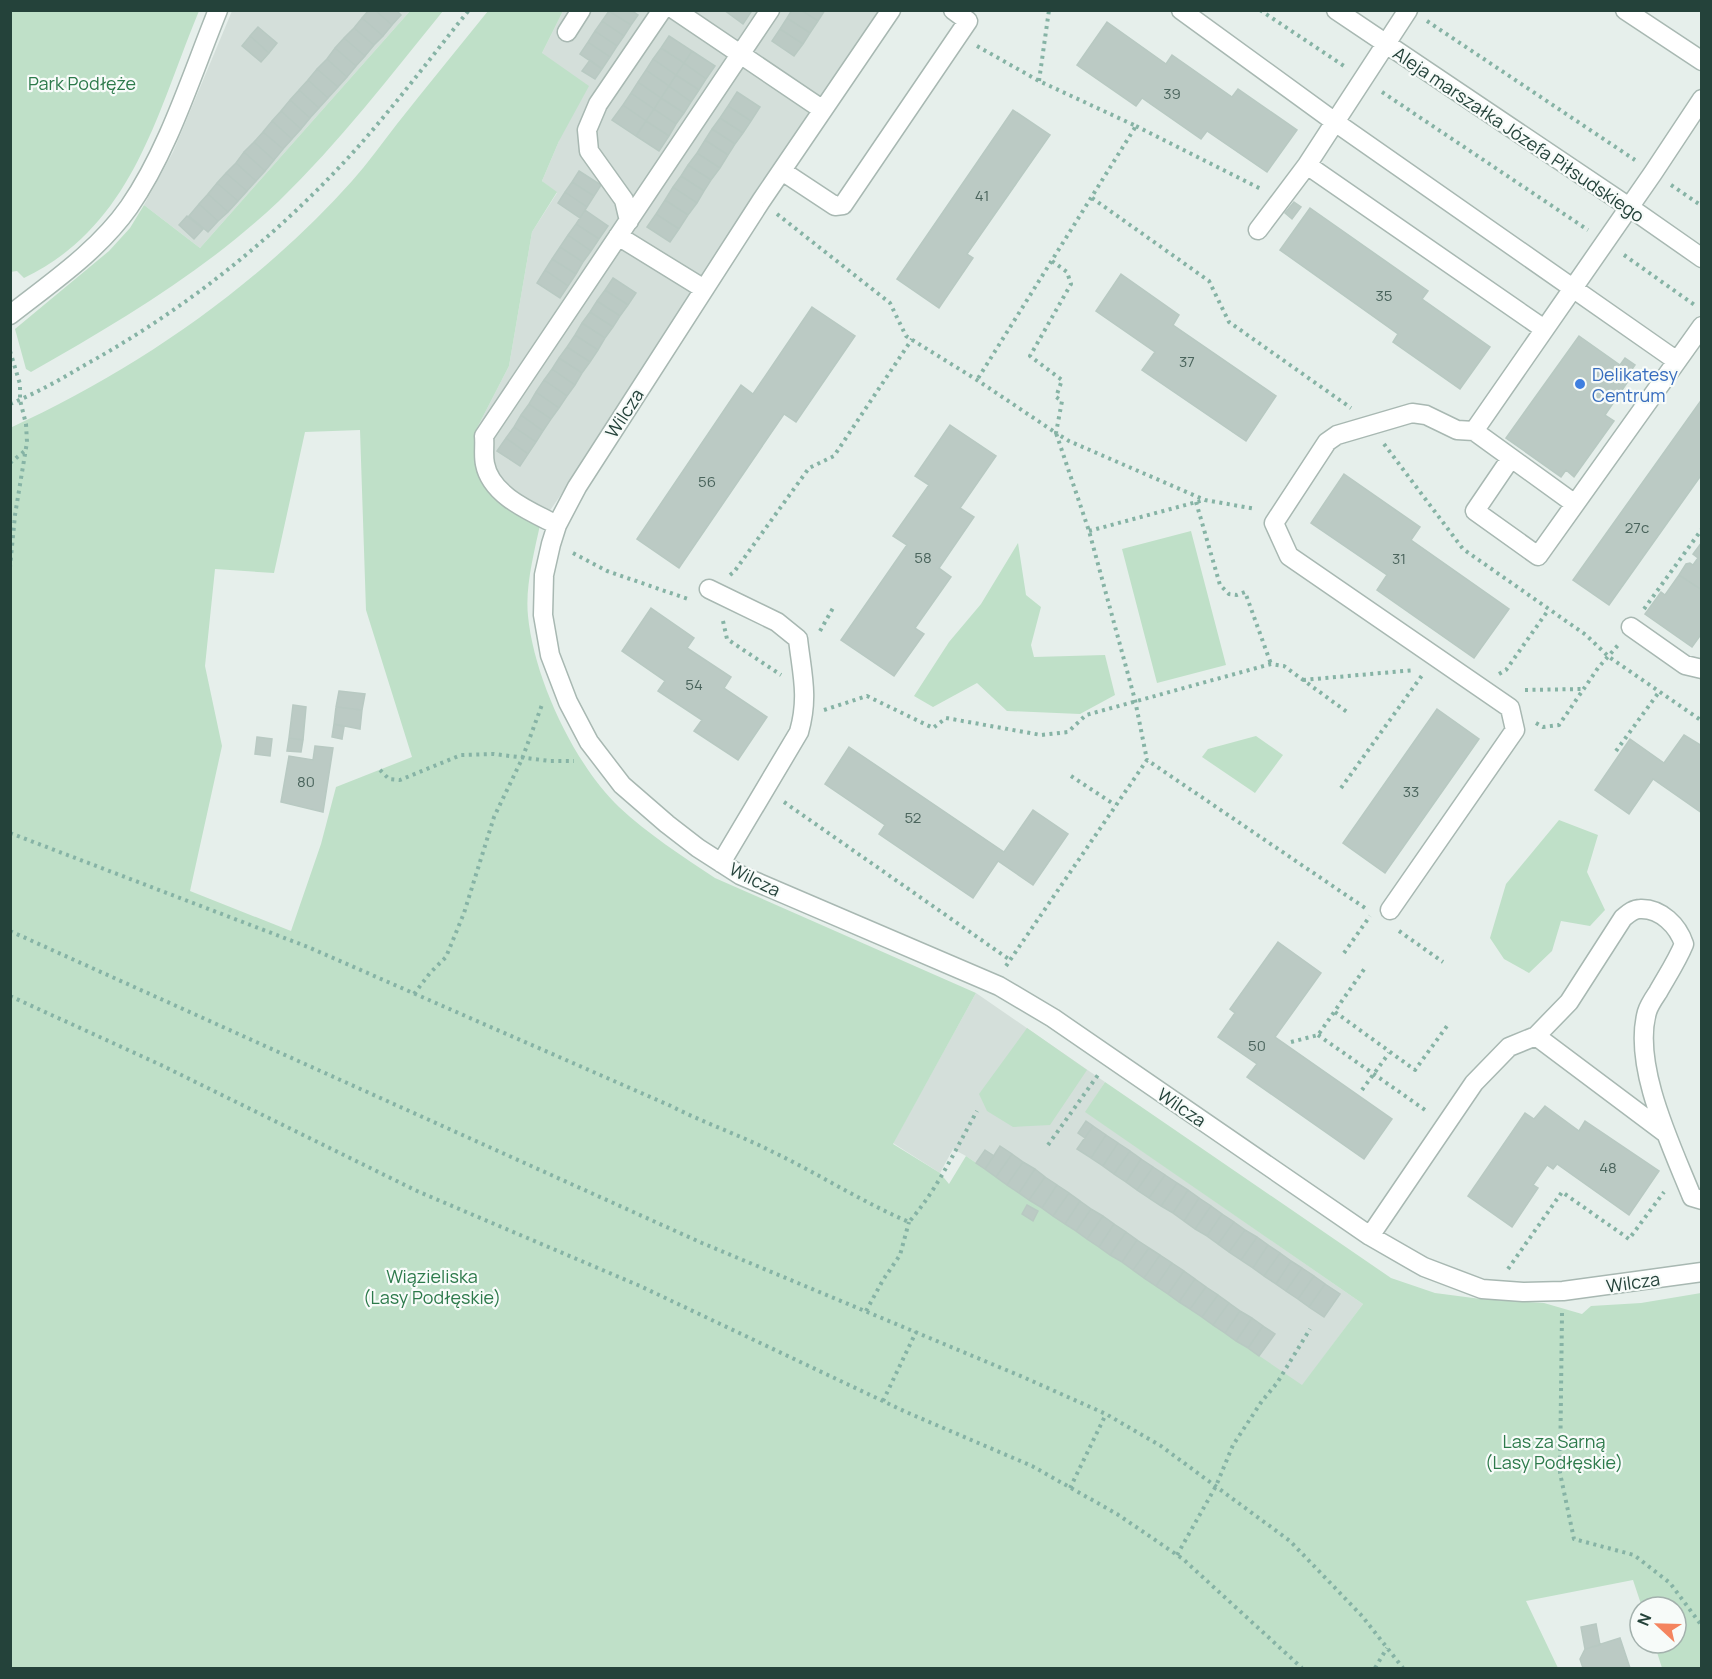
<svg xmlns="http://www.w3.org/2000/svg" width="1712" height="1679" viewBox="0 0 1712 1679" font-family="Manrope,sans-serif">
  <rect width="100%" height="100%" fill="#e6efeb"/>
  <path fill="#d4dfda" d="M232,11H410L200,248L144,205L173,152Z
    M563,11H895L540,525L493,494L476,430L509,366L532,232L557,193L542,181L559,141L542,53Z
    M976,993L1105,1082L1086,1112L1363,1304L1302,1386L966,1156L953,1149L940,1173L893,1143Z"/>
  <path fill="#bfe0c8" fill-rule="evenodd" d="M10,11H199C156,114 134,225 24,278L17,271L10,272Z
    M410,11H443C390,76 339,143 279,201C205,271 119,322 31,372L26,369L15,329L109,251L130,228L144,205L200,248Z
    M488,11H563L542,53L589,86L559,141L542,181L557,192L532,232L509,366L476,430L478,465L540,525C534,553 525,587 528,616C534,678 574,764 619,807C648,834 682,856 715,878L976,993L893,1144L940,1173L949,1184L966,1156L1302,1385L1363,1304L1085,1112L1105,1082L1391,1278L1435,1293L1481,1299L1544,1303L1582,1314L1591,1306L1641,1303L1701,1293V1668H1662L1654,1643H1676V1607H1642L1633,1580L1526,1601L1558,1668H11L10,428C137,370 259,285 352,181C368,163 382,143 397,124C427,86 458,48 488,11ZM360,430L366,610L412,757L336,787L321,844L291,931L190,891L222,746L205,666L215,569L274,573L305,432Z
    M1191,531L1226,665L1157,683L1122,549Z
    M1018,543L1026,595L1041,607L1031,645L1034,657L1105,655L1115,695L1080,714L1007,711L977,683L933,707L914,696L949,642L981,604Z
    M1256,736L1283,755L1255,793L1202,757L1208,749Z
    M1559,820L1598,835L1587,872L1605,910L1590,926L1561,921L1552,951L1529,973L1504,959L1490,938L1506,884Z
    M1027,1028L1087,1070L1050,1125L1013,1127L987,1111L979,1094Z"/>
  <path fill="#bbcac4" stroke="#b8c9c2" stroke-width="1.5" d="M369,10H375L392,25L383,36L362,18Z
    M375,10H396L401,15L392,25Z
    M631,10L638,15L631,25L609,11Z
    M724,10H750L751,12L743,24Z
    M792,10H801L818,21L810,33L787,18Z
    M801,10H825L818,21Z
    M609,11L631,25L624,36L602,21Z
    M362,18L383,36L374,45L354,28Z
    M787,18L810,33L803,44L780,29Z
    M602,21L624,36L617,46L595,31Z
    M1107,22L1166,64L1172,55L1232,97L1238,89L1297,130L1267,172L1207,131L1201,139L1142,98L1136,106L1077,65Z
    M258,27L277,43L269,53L250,36Z
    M354,28L374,45L365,56L344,38Z
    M780,29L803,44L794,56L772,41Z
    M595,31L617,46L610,57L588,42Z
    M250,36L269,53L261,62L242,46Z
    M669,36L692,51L684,63L661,48Z
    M344,38L365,56L356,66L335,48Z
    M588,42L610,57L602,69L580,54Z
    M335,48L356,66L347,77L327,59Z
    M661,48L684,63L676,75L653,59Z
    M692,51L715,66L706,79L684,63Z
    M327,59L347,77L338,87L317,69Z
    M653,59L676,75L669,86L646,70Z
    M590,60L602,69L595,79L582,71Z
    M684,63L706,79L699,90L676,75Z
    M317,69L338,87L328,98L308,80Z
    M646,70L669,86L661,98L638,82Z
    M676,75L699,90L691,102L669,86Z
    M308,80L328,98L319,108L299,90Z
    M638,82L661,98L654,109L631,93Z
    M669,86L691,102L684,113L661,98Z
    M299,90L319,108L310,118L290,100Z
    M737,92L760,107L751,121L728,106Z
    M631,93L654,109L646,121L623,105Z
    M661,98L684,113L676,124L654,109Z
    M290,100L310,118L301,129L281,111Z
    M623,105L646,121L636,136L612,120Z
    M728,106L751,121L743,133L720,118Z
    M654,109L676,124L669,136L646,121Z
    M1013,110L1050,135L967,254L973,258L939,308L897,279Z
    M281,111L301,129L292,139L272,121Z
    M720,118L743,133L735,144L712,129Z
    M272,121L292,139L283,149L263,132Z
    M646,121L669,136L659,151L636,136Z
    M712,129L735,144L728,155L705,140Z
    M263,132L283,149L274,160L254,142Z
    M705,140L728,155L720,168L697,153Z
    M254,142L274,160L265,171L244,152Z
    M244,152L265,171L256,181L236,163Z
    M697,153L720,168L711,180L688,165Z
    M236,163L256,181L247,191L226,173Z
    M688,165L711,180L704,191L681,176Z
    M579,171L601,185L594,196L572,182Z
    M226,173L247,191L238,201L217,183Z
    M681,176L704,191L697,203L673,187Z
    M572,182L594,196L587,207L565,192Z
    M217,183L238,201L228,212L208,194Z
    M673,187L697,203L688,215L665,200Z
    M565,192L587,207L580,218L558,203Z
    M208,194L228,212L218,221L199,204Z
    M665,200L688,215L679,229L656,214Z
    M1294,202L1301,207L1292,219L1285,213Z
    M199,204L218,221L208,232L189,216Z
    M1310,208L1428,291L1422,299L1490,347L1460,389L1393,342L1398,334L1280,250Z
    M585,210L608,226L599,239L576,224Z
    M656,214L679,229L670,242L647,227Z
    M187,216L203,229L194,239L179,225Z
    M576,224L599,239L591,251L568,235Z
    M568,235L591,251L583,262L560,247Z
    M560,247L583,262L576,274L552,259Z
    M552,259L576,274L568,286L545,270Z
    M545,270L568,286L560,298L537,283Z
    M1121,274L1179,315L1173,325L1276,396L1246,441L1142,370L1155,352L1096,311Z
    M613,278L636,293L628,305L605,290Z
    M605,290L628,305L620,316L597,301Z
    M597,301L620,316L613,327L590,312Z
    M812,307L855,336L796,422L784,414L679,568L637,539L741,385L753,394Z
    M590,312L613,327L605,338L582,323Z
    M582,323L605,338L598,350L575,335Z
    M575,335L598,350L590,362L567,347Z
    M1579,336L1620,365L1625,358L1635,365L1630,372L1633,374L1605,415L1614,421L1574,477L1566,470L1561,477L1506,438Z
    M567,347L590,362L582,373L559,358Z
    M559,358L582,373L575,385L552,369Z
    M552,369L575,385L567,396L544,380Z
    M544,380L567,396L559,408L536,392Z
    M536,392L559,408L551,419L529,404Z
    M1702,399V474L1609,605L1573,580Z
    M529,404L551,419L543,431L521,415Z
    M521,415L543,431L536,442L514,427Z
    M950,425L996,456L960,508L974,517L939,568L951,577L915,628L924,634L894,676L841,640L907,545L893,536L929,485L915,476Z
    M514,427L536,442L528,454L506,438Z
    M506,438L528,454L520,466L497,451Z
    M1344,474L1420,527L1411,540L1509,609L1474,658L1377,590L1387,575L1311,523Z
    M1702,542V590L1679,575L1686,564L1690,563L1693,565L1698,558L1693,554Z
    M1679,575L1702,590V633L1692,647L1645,614L1661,592L1665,595Z
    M651,608L694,638L687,648L731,677L724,688L767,717L738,760L694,731L702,720L658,691L665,681L622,651Z
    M339,691L365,694L362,710L336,707Z
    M293,705L306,707L303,740L289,738Z
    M336,707L362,710L360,729L334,724Z
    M1437,709L1479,739L1385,873L1343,843Z
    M334,724L344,727L342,739L332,737Z
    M1684,735L1702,746V813L1653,779L1629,814L1595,790L1630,739L1664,763Z
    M257,737L272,739L270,756L255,754Z
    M289,738L303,740L301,752L287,751Z
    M315,746L333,748L323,812L281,802L289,756L313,760Z
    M849,747L1004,852L1033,810L1068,834L1033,885L998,861L973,898L879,834L885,825L825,784Z
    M1278,942L1321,973L1275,1037L1392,1119L1364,1159L1247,1077L1257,1064L1218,1037L1235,1013L1230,1009Z
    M1545,1106L1579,1131L1585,1121L1659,1171L1629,1215L1557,1164L1553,1169L1547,1165L1533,1185L1538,1188L1512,1227L1468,1196L1525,1113L1534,1119Z
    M1086,1121L1093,1126L1085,1138L1078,1133Z
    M1093,1126L1106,1135L1091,1158L1077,1149Z
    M1106,1135L1118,1143L1103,1166L1091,1158Z
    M1118,1143L1130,1151L1114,1174L1103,1166Z
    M1000,1146L1012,1154L996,1177L985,1169Z
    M985,1150L994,1156L985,1169L976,1163Z
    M1130,1151L1141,1159L1126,1182L1114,1174Z
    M1012,1154L1023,1162L1007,1185L996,1177Z
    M1141,1159L1153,1167L1137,1190L1126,1182Z
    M1023,1162L1035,1169L1019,1193L1007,1185Z
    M1153,1167L1165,1175L1149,1198L1137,1190Z
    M1035,1169L1045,1177L1029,1200L1019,1193Z
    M1165,1175L1177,1183L1161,1206L1149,1198Z
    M1045,1177L1057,1185L1042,1208L1029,1200Z
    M1177,1183L1188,1190L1173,1213L1161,1206Z
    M1057,1185L1069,1193L1053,1216L1042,1208Z
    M1188,1190L1199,1198L1184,1221L1173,1213Z
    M1069,1193L1080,1201L1065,1224L1053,1216Z
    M1199,1198L1211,1206L1195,1229L1184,1221Z
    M1080,1201L1091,1209L1076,1231L1065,1224Z
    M1027,1205L1038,1211L1033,1221L1022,1214Z
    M1211,1206L1222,1214L1207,1236L1195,1229Z
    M1091,1209L1103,1216L1087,1239L1076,1231Z
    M1222,1214L1234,1222L1218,1244L1207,1236Z
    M1103,1216L1114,1224L1099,1247L1087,1239Z
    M1234,1222L1245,1230L1229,1252L1218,1244Z
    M1114,1224L1126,1232L1110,1255L1099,1247Z
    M1245,1230L1257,1237L1241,1260L1229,1252Z
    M1126,1232L1137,1240L1122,1262L1110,1255Z
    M1257,1237L1268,1245L1253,1268L1241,1260Z
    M1137,1240L1149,1248L1133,1270L1122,1262Z
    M1268,1245L1280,1253L1264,1276L1253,1268Z
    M1149,1248L1160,1255L1144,1278L1133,1270Z
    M1280,1253L1291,1261L1276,1284L1264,1276Z
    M1160,1255L1172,1263L1156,1286L1144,1278Z
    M1291,1261L1302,1268L1286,1291L1276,1284Z
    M1172,1263L1184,1271L1168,1294L1156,1286Z
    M1302,1268L1314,1276L1298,1299L1286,1291Z
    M1184,1271L1195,1279L1179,1302L1168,1294Z
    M1314,1276L1325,1284L1309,1307L1298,1299Z
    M1195,1279L1206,1287L1190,1309L1179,1302Z
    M1325,1284L1340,1294L1324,1317L1309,1307Z
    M1206,1287L1218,1295L1202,1317L1190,1309Z
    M1218,1295L1229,1303L1213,1325L1202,1317Z
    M1229,1303L1240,1311L1225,1333L1213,1325Z
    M1240,1311L1252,1318L1236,1341L1225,1333Z
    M1252,1318L1263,1326L1248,1348L1236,1341Z
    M1263,1326L1275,1334L1259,1356L1248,1348Z
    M1596,1624L1600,1645L1585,1649L1581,1627Z
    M1620,1638L1630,1668H1583L1580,1659L1585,1649Z"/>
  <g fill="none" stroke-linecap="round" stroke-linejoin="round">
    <g stroke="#a8b8b2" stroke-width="21">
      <path id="minor" d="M675,10L823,110
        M891,10L761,201L577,487L557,525L551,544L544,575L543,615L550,655L568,702L589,742L622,785L667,824L698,848L740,875L999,986L1053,1018L1370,1236L1424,1267L1482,1289L1523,1292L1563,1291L1702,1272
        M1181,10L1335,122L1677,361
        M1336,10L1629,207L1702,258
        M1625,10L1702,61
        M567,32L581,10
        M1307,165L1544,329
        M782,171L835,206L843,205L968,21L953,10
        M629,221L624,200L589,151L587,130L598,104L662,10
        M1258,230L1307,165L1408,10
        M618,236L704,289
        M10,315C52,282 98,251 129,207C168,151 192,74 218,10
        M1474,431L1575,504
        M1511,458L1475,511L1538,556L1702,326
        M557,525C532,512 491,496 485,464C483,455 485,445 484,436L770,10
        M709,589L777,622L798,639C802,674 809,697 799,732L721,863
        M1631,627L1685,665L1702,669
        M1390,910L1515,730L1510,708L1289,556L1274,523L1327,442L1337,435L1412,413L1426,415L1457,430L1474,431L1653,173L1702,99
        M1536,1036L1664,1132
        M1370,1236L1474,1083L1509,1047L1536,1036L1569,1002L1623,918C1628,914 1633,909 1640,909C1661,908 1678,926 1684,944C1677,961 1667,976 1658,992C1654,998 1649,1005 1647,1012C1632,1066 1672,1147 1692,1197L1702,1200"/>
    </g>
    <path stroke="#86b3a5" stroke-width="4" stroke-dasharray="3 4.5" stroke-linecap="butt" d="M1260,10L1344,66
      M1427,21L1635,160
      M977,46L1039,81L1136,126L977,380
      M1039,81L1049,10
      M1382,92L1588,230
      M1136,126L1261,189
      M1671,185L1702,206
      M1092,198L1209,281L1229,322L1351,408
      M777,214L890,303L906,336L977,380L1056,433L1089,531L1135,700L1147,760
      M1624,255L1696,306
      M1052,261L1067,272L1071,284L1030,356L1062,380L1056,397L1062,401L1056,433L1069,441L1205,500L1256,509
      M10,351L20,384V400L26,424L27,442L15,515L10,567
      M10,404C36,393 60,380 83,366C185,310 279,235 357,148C396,104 432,56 469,10
      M1384,444L1463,549L1586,635L1609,657L1702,721
      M10,463L26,450
      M1196,502L1220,585L1229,594L1237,595L1245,592L1271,664
      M1089,531L1204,500
      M573,553L607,571L688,599
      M730,575L734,572L809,468L834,456L912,339
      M1644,609L1702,529
      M723,621L727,639L781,675
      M820,631L833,608
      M1499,674L1506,670L1549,609
      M1303,680L1415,670
      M1525,690L1583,689
      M824,710L867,696L933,728L946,718L1041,735L1068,732L1086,715L1271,664L1284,666L1347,712
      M1536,723L1543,727L1559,725L1598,668L1619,644
      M1616,751L1659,692
      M380,770L389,779L400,780L461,755L494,754L550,761H574
      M1071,776L1115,805
      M1341,788L1423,674
      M784,802L1010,960
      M10,833L308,947L671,1106C704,1123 740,1135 773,1152C819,1174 862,1202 909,1222C939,1187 955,1150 977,1111
      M10,931L702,1243L1023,1377L1106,1414L1161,1446L1290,1541L1362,1616L1403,1668
      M1399,931L1443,962
      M1344,953L1370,916
      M1006,966L1147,760L1368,910
      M414,994L430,973L446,957L464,913L494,817L522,759L543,702
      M10,996L161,1065L417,1191L640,1286L906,1412L1032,1466L1117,1514L1183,1559L1302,1668
      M1335,1012L1415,1070L1447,1026
      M1318,1035L1428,1112
      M1291,1042L1318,1035L1365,968
      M1362,1090L1389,1053
      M1048,1145L1098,1075
      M1508,1269L1562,1192L1629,1239L1664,1192
      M866,1311L883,1280L900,1255L909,1222
      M1562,1313L1560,1473L1574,1539L1634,1555L1670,1583L1702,1626
      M883,1401L916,1332
      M1070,1488L1106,1414
      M1177,1555L1216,1486L1233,1445L1262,1401L1277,1383L1310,1329
      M1375,1668L1387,1648"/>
    <use href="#minor" stroke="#fff" stroke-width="18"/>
  </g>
  <circle fill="#3f7fe0" stroke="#f7fbf9" stroke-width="2" cx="1580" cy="384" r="6"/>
  <g text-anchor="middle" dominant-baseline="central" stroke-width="4.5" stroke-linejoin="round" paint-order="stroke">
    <g font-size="15" fill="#4a645c">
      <text x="1172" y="93">39</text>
      <text x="982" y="195">41</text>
      <text x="1384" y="295">35</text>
      <text x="1187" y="361">37</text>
      <text x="707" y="481">56</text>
      <text x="1637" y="527">27c</text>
      <text x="923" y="557">58</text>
      <text x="1399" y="558">31</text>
      <text x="694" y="684">54</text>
      <text x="306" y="781">80</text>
      <text x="1411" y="791">33</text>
      <text x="913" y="817">52</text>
      <text x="1257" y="1045">50</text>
      <text x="1608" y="1167">48</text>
    </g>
    <g font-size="18" fill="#2d7a4b" stroke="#f7fbf9">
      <text x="82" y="83">Park Podłęże</text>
      <text x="432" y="1276">Wiązieliska<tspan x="432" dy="21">(Lasy Podłęskie)</tspan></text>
      <text x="1554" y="1441">Las za Sarną<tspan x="1554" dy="21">(Lasy Podłęskie)</tspan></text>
    </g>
    <g font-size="18" fill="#24423a" stroke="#f7fbf9">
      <text transform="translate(1519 134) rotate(34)">Aleja marszałka Józefa Piłsudskiego</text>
      <text transform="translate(624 413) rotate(-57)">Wilcza</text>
      <text transform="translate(755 879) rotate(26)">Wilcza</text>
      <text transform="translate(1182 1107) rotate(34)">Wilcza</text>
      <text transform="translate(1633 1282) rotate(-8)">Wilcza</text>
    </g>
    <g font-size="18" fill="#366cbe" stroke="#f7fbf9" text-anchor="start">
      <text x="1592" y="374">Delikatesy<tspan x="1592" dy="21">Centrum</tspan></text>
    </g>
  </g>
  <rect width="1712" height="1679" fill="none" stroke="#24423a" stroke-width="24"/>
  <g transform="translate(1658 1625) rotate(292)"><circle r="28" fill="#f7fbf9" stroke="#a3b1ad" stroke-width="1.5"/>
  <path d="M0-4.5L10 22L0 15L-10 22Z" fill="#f4845f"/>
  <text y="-9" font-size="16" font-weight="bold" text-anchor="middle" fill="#24423a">N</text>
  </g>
</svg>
